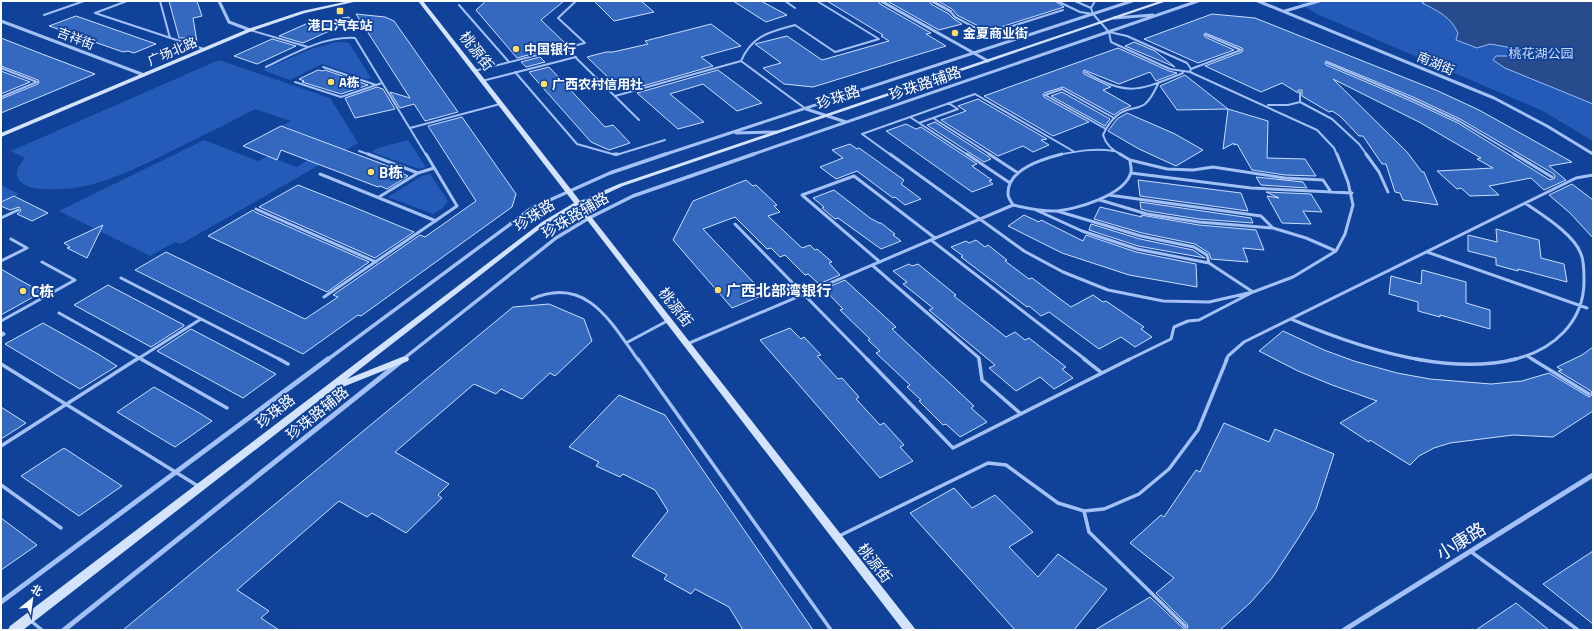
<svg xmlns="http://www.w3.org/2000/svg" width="1594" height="631" viewBox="0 0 1594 631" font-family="'Titillium Web','Noto Sans SC',sans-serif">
  <rect width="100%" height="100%" fill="#114299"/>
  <path fill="#245ab8" d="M1295,1H1593V141L1543,111L1317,14Z
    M337,42L349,43L371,78L366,79L322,64L290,80L263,70L311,49Z
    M219,60L330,98L358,143L181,244L175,242L150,256L59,211L204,140L258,161L268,156L296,167L333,146L281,126L291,121L255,109C233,121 210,132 188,143C143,164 97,193 45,189C37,189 26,188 20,181C12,174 20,164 25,158L11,151Z
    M408,140L426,167L419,169L372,152L378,148Z
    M430,174L448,201L443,208L433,214L388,197L422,176Z
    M1,185L19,194L1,202Z"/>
  <path fill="#284b8d" stroke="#95bbf7" d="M1426,1H1593V104L1505,68L1493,60L1496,56H1509L1514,53L1507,47L1490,44L1477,48L1456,40L1458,33C1451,17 1438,11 1422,3Z"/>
  <path fill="#3568bf" stroke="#ccdefe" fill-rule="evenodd" d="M169,1H197L202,16L193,18L197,42L185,38H179Z
    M486,1H564L541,20L565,43L540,49L541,50L535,52L536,53L517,58L476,10Z
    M594,1H641L654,12L614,21Z
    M733,1H761L787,15L766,22Z
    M827,1H878L880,4L931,33L926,34L946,46L813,87L784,84L763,68L781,63L755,44L787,36L822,60L889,41L881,36L883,35Z
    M887,1H929L931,4L949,14L954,19L962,24L939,30Z
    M938,1H1055L1064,7L988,31L957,15L952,9Z
    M356,14L385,17L394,21L458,112L425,121L414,104L400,108L390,92L410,98Z
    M1212,14L1255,18L1438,91L1479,110L1572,162L1549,166L1566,180L1544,190L1531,178L1489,186L1499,195L1470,196L1461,188L1457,189L1437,171L1493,168L1477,159L1481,158L1419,122L1333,79L1407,152L1422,172H1424L1438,205L1403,200L1400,193L1395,192L1386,164H1382L1363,136H1359L1340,116L1332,111L1329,112L1302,96V90H1298V93L1282,83L1261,92L1205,66L1242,52L1243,50L1242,48L1205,33L1204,35L1205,37L1234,50L1198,63L1144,39ZM1326,61L1413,97L1460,119L1554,174L1555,178L1550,180L1458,123L1411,101L1326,65L1325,63Z
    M76,16L156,44L134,53L128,51L123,52L49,26Z
    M349,17L351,21L303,43L279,36L308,23Z
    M711,24L741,46L701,57L713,66L632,89H628L626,86L619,88L587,57L606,52H613L648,44L645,41Z
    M1,38L42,54L95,74L1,113V99L38,84L39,82L38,80L1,66Z
    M272,39L296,46L257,64L234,56Z
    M1134,42L1155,51L1175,67L1125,46Z
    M1118,48L1169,71L1177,73L1156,81L1150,72L1119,84L1084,70L1083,72L1084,74L1111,87L1103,90L1131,106L1121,110L1114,115L1063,87L1044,93L1043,95L1044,97L1089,122L1053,136L984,96Z
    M540,57L545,62L526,67L521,62Z
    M549,67L605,127L613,125L630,143L609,150L591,142L529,72Z
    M318,70L323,71L325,70L368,85L341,94L302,82L304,81L299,79Z
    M718,70L762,103L737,111L703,84L670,94L704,122L678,129L637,93Z
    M1,71L30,82L1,94Z
    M1185,75L1228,109L1268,121L1267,158L1305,159L1316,176L1285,175L1252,170L1237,144L1234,145V143L1223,149L1228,109L1177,110L1160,86Z
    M377,87L383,89L395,109L355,118L345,98Z
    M1062,92L1110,119L1105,126L1051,96Z
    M978,99L1047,139L1041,140L1049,145L1033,152L1023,146L998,156L941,120L966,111L958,106Z
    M1127,113L1175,134L1203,150L1176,166L1139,149L1108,131L1117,119Z
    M462,117L516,194L512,207L361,316L358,315L303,354L135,270L166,252L305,319L338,297L333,295L420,235L425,237L476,201L428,126Z
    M935,122L986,155L991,159L984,162L927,125Z
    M906,124L916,129L921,127L965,156L977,164L972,166L992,180L989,181L993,184L972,192L886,131Z
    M281,126L404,172L402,173L408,176L387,189L380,186L378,187L281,150L277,160L243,146Z
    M850,144L857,149L859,148L904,180L901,184L921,199L905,205L895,197L893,198L857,171L836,179L820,167L843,158L832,150Z
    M1256,177L1303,182L1307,188L1261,185Z
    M746,180L753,186L756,185L777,205L774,206L780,212L768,216L802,248L810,245L815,250L817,249L832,262L829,263L840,275L819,284L808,274L805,275L785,255L780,257L771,248L767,249L735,217L703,229L756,285L752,287L761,296L732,308L673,240L693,201Z
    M1138,180L1241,193L1248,211L1140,196Z
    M1572,184L1593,200V238L1570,213L1549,195Z
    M298,185L351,206L414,232L375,258L259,207Z
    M834,190L870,218L879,223H881L895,234L893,235L901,241L881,249L838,218L835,219L822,208L824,207L813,198Z
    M1266,192L1311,194L1322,212L1303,211L1311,224L1282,223L1267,196L1279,198Z
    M14,196L48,213L32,221L17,214L21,211L19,207L10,210L1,206V202Z
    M1140,202L1251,218L1253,223L1199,219L1148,211L1141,209Z
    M1100,207L1142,217L1141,215L1199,225L1256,230L1264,250L1243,248L1248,262L1211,259L1209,253L1195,244L1142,233L1094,219Z
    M253,210L255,212L369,262L327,292L208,236Z
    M1024,215L1039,222L1041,220L1083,241L1086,235L1136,252L1196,264L1197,287L1129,275L1062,253L1008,226Z
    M1091,224L1140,239L1193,250L1205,258L1138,246L1089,230Z
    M103,225L87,258L67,248L70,247L64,243Z
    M1496,229L1539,240L1541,258L1564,264L1567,282L1518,269V271L1496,265V258L1468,251V235L1497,242Z
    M976,240L985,247L988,245L1007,260L1005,261L1029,279L1032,278L1071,307L1093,295L1103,302L1106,301L1144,327L1141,329L1152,337L1135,347L1121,337L1099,349L1049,312L1041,316L1029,306L1027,307L961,257L963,256L951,247L966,241L969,243Z
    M909,264L912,266L918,264L956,295L954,296L1006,337L1015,332L1025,340L1029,338L1066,367L1062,369L1073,378L1054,389L1040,377L1016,391L989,368L995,365L929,310L933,308L903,284L907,282L893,271Z
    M1,269L18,279L42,292L1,315Z
    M1422,270L1466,282V303L1490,310V329L1440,315V317L1418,311V302L1389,294L1391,276L1421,284Z
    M845,280L896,327L892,329L974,406L971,408L987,422L960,437L946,424L943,425L919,401L921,400L907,387L910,385L876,353L880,351L868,340L870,339L840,310L843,309L824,289Z
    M108,285L184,325V326L151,347L74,305Z
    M549,304L584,319L592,341L555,376L550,373L522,399L501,389L496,394L474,384L395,452L449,484L438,495L442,498L406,533L372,513L367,517L339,501L237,590L269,611L261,618L279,630H123L513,307Z
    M43,323L98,354L117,366L80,389L5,344Z
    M790,328L801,339L804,337L821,355L817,356L838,379L842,378L859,397L856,399L880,425L884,423L904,445L900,447L913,461L880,478L760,340Z
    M191,329L250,360L276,374L243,398L157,351Z
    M1283,331L1324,350L1354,361L1397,373L1430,379L1491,384L1522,381L1549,373L1589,397L1592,395L1591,391L1558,371L1562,370L1557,367L1582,355L1593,347V411L1553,437L1513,435L1450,443L1434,448L1419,456L1410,465L1370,440L1369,442L1340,423L1377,401L1332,385L1298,371L1259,351Z
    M154,387L201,414L212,421L175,447L117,412Z
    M619,395L665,415L813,630H743L729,607L695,589L691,594L664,579L667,575L632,556L668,511L655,490L623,474L620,477L596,466L599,462L569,447Z
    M1,407L26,423L1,439Z
    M1224,423L1269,442L1275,429L1334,454L1316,509L1299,537L1272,578L1250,603L1220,630H1095L1150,597L1183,628H1188L1187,624L1156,593L1174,578L1130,543L1161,515L1164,517L1196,470L1200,472Z
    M64,448L122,486L79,516L21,476Z
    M954,488L972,508L995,495L1033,532L1009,547L1038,577L1058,554L1107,589L1074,630H1015L910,513Z
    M1,518L37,545L1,570Z
    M1593,551V624L1543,584Z
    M1516,603L1549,630H1476Z"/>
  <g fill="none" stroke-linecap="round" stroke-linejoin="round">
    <path stroke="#a3c1f4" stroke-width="2" d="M127,1L95,13L204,49
      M160,1L170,38
      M785,1L795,8
      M1057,1L1080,12L1093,14
      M1075,1L1091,8L1093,14L1109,32
      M459,5L509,62
      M1091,8L1095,1
      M950,11L955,17L987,34L1063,10
      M44,15L84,1
      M250,30L308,47
      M1109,32L1127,36L1187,63L1191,69L1190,72L1170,69L1111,42Z
      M566,48L639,120
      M741,61C752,35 770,32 795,25L835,52L879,39L817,1
      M1327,63L1412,99L1459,121L1516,155
      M266,67C293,54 324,36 355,38L426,155
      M323,67L376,85L382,83
      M1,68L37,82
      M1191,69L1241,50L1206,35
      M474,71L585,43L558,18L576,1
      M515,72L577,144L616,155L665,140
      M1085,72C1129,97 1138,91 1183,73
      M1190,72L1317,130L1334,148L1337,155
      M482,81L576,57
      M295,82L341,97L376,85
      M615,96L741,61L806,109
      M1,97L37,82
      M1300,102L1332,119L1359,144L1367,155
      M1268,105H1288L1300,102V92
      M910,117L968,155
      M933,118L958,109L948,103
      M919,123L933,118L991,155
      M410,128L500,104
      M1106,129L1045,95L1062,89L1114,118
      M862,134L891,155
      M862,134L975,94L1073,151
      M359,151L371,155
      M1058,155C1077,151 1094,148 1114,151
      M1122,155C1113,151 1106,145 1103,135C1108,124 1115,114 1127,110C1133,108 1140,108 1145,104C1152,98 1155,90 1159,82"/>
    <path stroke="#a3c1f4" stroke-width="3" d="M368,154L418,173L434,168
      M614,154H618
      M890,154L1024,251L1063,272L1108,290L1163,301L1209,302L1253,292L1293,277L1336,251L1345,234L1353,205L1348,182L1337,154
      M967,154L1010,183
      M989,154L1018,173
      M1062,154C1043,159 1007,169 1008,194C1008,198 1011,201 1013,205C1026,208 1039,211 1053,211C1073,211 1126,195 1131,172C1132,169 1130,164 1130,160
      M1120,154L1130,160L1167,169L1193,170L1213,167L1285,178L1323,180L1331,192
      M1366,154L1379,172L1388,192
      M1514,154L1552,177
      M1131,173L1251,188L1352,193
      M320,174L436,221
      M1109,195L1261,216L1273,228
      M379,197L418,173
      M1100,200L1147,214L1199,222L1273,228L1306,238L1336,251
      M256,209L376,262
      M1036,210L1082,231L1137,249L1209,263L1253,292L1199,320L1188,321L1174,327L1171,339L1128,360
      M1057,211L1141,236L1194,247L1207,255L1209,263
      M1,218L18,210
      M735,224L868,360
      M931,240L1086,360
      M1427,252L1587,308
      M1,261L27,248L11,239
      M880,262L802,195L854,176L935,238
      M872,265L979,358V360
      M121,278L281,360
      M324,297L457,206L426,154
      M532,299C586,275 611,322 638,360
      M59,313L143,360
      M1291,319C1333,337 1376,352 1421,360
      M1,321L75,280L42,262
      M1,332L4,334L1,336
      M626,343L669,320
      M687,344L1013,205
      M1527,356L1534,360
      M136,360L201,319
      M1226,360L1228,356L1244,342L1576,178L1593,175
      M1511,360C1553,351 1585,322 1584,279C1584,271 1584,261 1581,254C1574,234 1542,215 1525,203"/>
    <path stroke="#a3c1f4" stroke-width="3.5" d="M141,359L227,408
      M279,359L288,364
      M638,359L831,630
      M867,359L953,448L1130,359
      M979,359L982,380L1021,414
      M1084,359L1102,373
      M1416,359C1448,365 1484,367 1516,359
      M1532,359L1589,394
      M1,364L198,486
      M1,446L137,359
      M1,485L61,528
      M1084,511L1089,532L1185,626
      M839,536L988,463L1006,465L1058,503L1084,511L1104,509L1139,494L1169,469L1198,430L1227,359
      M1470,551L1578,630
      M31,621L42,630"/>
    <path stroke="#a3c1f4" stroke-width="3" d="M219,1L229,22L250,30
      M881,1L988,61
      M932,1L950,11
      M1258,1L1494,98L1547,126L1593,154
      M1285,11L1319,1
      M1114,18L1153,15
      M1,21L144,75
      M806,109L846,122
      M736,133L777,132
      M663,155L1132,1
      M751,155L1198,1"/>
    <path stroke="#a3c1f4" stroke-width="3.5" d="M327,360L532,208L610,173L666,154
      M402,360L556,238L589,218L633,196L754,154"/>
    <path stroke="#a3c1f4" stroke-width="5" d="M1,602L328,359
      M64,630L404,359
      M1344,630L1593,475"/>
    <path fill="#d3e2fd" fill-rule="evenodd" d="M349,1H358L305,13L252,31L1,137V133L248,29L302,11Z
      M418,1H423L580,201L619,184L1160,1H1167L623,186L582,205L916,630H903L577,207L546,224L347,379L402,357H408L409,359L408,361L330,392L23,630H8L10,626L542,222L574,203Z"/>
  </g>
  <g fill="#ffdf66" stroke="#114299" stroke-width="1.5">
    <rect x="336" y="7" width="8" height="8" rx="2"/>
    <circle cx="955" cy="33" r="4"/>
    <circle cx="516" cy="49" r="4"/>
    <circle cx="331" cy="82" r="4"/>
    <circle cx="544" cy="84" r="4"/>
    <circle cx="371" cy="172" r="4"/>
    <circle cx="718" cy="290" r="4"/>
    <circle cx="23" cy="291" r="4"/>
  </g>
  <g text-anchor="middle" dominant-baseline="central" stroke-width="3.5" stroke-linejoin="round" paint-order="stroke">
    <g font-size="13" font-weight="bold" fill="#fff" stroke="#114299" text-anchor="start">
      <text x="340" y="25" text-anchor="middle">港口汽车站</text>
      <text x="963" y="33">金夏商业街</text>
      <text x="524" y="49">中国银行</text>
      <text x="339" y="82">A栋</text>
      <text x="552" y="84">广西农村信用社</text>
    </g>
    <g font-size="13" fill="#fff" stroke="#114299">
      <text transform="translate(76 38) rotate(21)">吉祥街</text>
      <text transform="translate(172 51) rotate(-23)">广场北路</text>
      <text transform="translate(1436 63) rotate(23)">南湖街</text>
    </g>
    <g font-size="13" fill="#ccdefe" stroke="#114299">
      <text x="1541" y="53">桃花湖公园</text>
    </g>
    <g font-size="15" fill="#fff" stroke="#114299">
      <text transform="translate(477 51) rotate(52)">桃源街</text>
      <text transform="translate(925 83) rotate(-19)">珍珠路辅路</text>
      <text transform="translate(838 97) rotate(-19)">珍珠路</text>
      <text transform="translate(534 215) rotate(-33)">珍珠路</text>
      <text transform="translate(575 215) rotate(-31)">珍珠路辅路</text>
      <text transform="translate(676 307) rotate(52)">桃源街</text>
      <text transform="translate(275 411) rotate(-38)">珍珠路</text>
      <text transform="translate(317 413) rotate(-39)">珍珠路辅路</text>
      <text transform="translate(875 563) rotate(52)">桃源街</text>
    </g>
    <g font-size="15" font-weight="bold" fill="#fff" stroke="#114299" text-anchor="start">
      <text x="379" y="172">B栋</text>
      <text x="726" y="290">广西北部湾银行</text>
      <text x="31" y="291">C栋</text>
    </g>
    <g font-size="18" fill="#fff" stroke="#114299">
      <text transform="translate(1461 541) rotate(-32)">小康路</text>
    </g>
  </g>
  <rect width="1594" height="631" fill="none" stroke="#ffffff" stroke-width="4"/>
  <g transform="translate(32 599) rotate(29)" stroke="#114299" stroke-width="3" paint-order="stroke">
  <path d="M0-3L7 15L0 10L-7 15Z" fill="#ffffff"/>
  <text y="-6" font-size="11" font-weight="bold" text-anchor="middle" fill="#ffffff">北</text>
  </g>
</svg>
